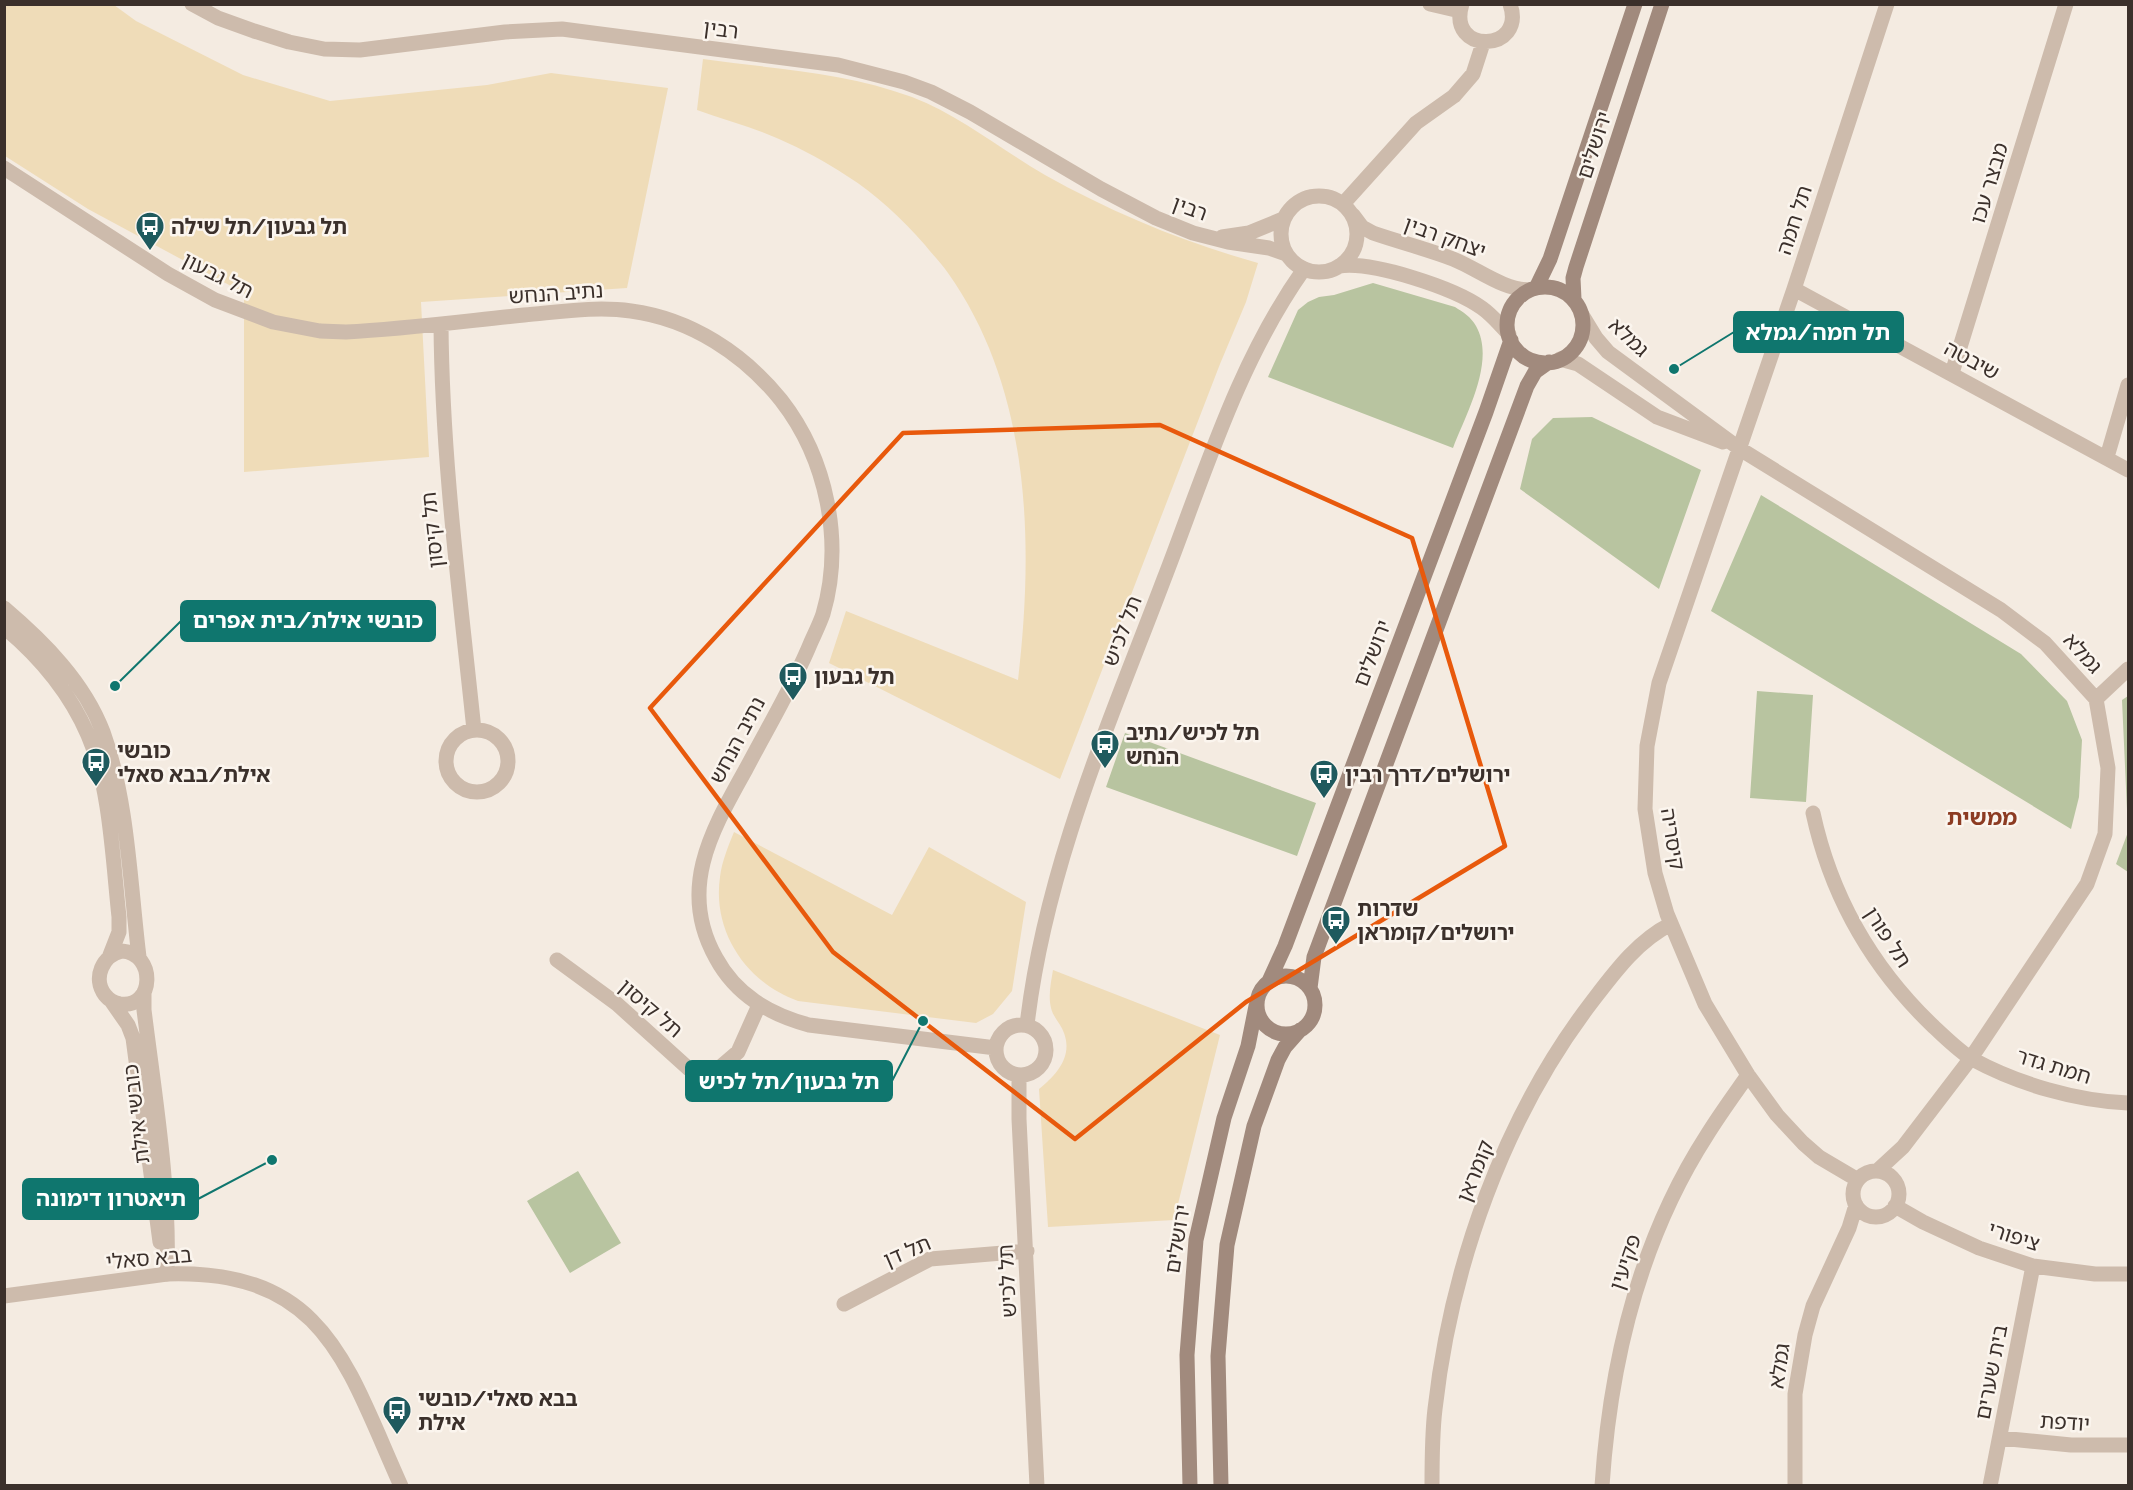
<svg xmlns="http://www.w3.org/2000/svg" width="2133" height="1490" viewBox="0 0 2133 1490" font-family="Raleway,'Noto Sans Hebrew',sans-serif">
  <rect width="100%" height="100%" fill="#f4ebe1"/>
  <path fill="#b8c4a0" d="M1373,283L1455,307C1463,312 1471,317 1476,326C1496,361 1466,414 1453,448L1268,377L1298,310L1308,302L1319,297L1334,295Z
    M1592,417L1701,470L1659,589L1520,489L1532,439L1553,418Z
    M1761,495L2021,654L2067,701L2082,740L2079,797L2071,829L1711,611Z
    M1757,691L1813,695L1806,802L1750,798Z
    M2128,696V872L2116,864L2128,832L2122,700Z
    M1125,733L1316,803L1297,856L1106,787Z
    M578,1171L621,1243L570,1273L527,1201Z"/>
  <path fill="#efdcb8" d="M4,5H114L136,21L243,75L330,101L487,85L551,73L668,88L627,288L421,302L429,457L244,472V293L88,209L5,156Z
    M703,59C773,69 845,72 912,97C961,116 1000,149 1045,175C1113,213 1183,242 1258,263L1246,302L1220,364L1060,779L829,663L846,611L1018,680C1034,543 1031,390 948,273C941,263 932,254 925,245C902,219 876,194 847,176C826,162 802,149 779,139C753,127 724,120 697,110Z
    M734,832L892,915L929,847L1026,902L1012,991L993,1014L976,1023L798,1001C747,983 712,932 720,877C722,861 728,847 734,832Z
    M1053,970L1220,1035L1174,1220L1048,1227L1039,1089C1056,1075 1073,1057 1064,1033C1061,1024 1053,1017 1051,1008C1048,996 1051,982 1053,970Z"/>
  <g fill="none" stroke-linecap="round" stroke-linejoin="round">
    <path stroke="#cdbbac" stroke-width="15" d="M1430,4L1460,11
      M1462,4C1446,55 1527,53 1510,4
      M4,168L168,274L215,300L273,322L320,331L346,332C406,329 465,321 524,315C559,312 596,306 631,311C691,319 744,354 781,400C827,459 844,542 823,614C820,623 815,633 811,642C793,686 768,727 746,769C712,830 677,889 716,958C736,995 769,1014 809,1025L996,1048
      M1343,204L1416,123L1454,96L1473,74L1483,43
      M1794,289L2128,470
      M1582,315L1596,338L1608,352L1740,449L2001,610L2045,643L2096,699L2108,768L2105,834L2087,884L1971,1058L1903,1147L1877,1171
      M441,324C442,460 460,595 474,730
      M1560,359L1578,364L1657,417L1723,442
      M1952,373L2066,4
      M2107,457L2128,385
      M4,608C44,642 84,682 103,732C128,801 130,884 139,957
      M4,627C40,657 70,693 88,735C110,785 113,862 119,917V932L110,955
      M2096,699L2128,669
      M446 761a31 31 0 1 1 62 0a31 31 0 1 1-62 0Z
      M1813,813C1831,896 1872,968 1934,1027C1945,1037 1959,1051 1972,1059C2018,1084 2076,1101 2128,1103
      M122,951C156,953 155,1009 120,1004C114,1003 109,1000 105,995C92,978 103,955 122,951Z
      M557,960L617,1004L689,1069L717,1070L738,1052L759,1005
      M144,992V1010C155,1098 170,1186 167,1274
      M112,1002L128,1025L133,1038L160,1242
      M996 1050a25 25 0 1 1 50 0a25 25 0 1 1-50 0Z
      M1027,1025C1045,869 1109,724 1164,579C1205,473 1238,362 1304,269
      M1019,1075V1119L1037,1486
      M1853 1194a23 23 0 1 1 46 0a23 23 0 1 1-46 0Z
      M1858,1180L1819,1157L1803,1143L1777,1115L1748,1075L1705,1004L1667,914L1655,873L1645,809L1647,746L1659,683L1794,289L1887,4
      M1895,1206L1923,1222L1979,1248L2033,1266L2095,1274H2128
      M844,1304L930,1259L1027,1251
      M2000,1438L2071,1445H2128
      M1432,1486C1432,1460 1432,1434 1435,1409C1451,1266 1504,1117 1591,1003C1614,973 1637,941 1671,924
      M1602,1486C1610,1364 1640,1239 1707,1135C1720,1114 1734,1095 1748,1075
      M1795,1486V1394L1805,1335L1813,1306L1849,1228L1856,1205
      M1990,1486L2033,1266"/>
    <path stroke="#cdbbac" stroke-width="15" d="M192,4L218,18L254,31L289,42L324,49L360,50L505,32L562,29L838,65L904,82L931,92L970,112L1101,189L1156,218L1193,233L1228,242L1269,248L1286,254
      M1281 234a38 38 0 1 1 76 0a38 38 0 1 1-76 0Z
      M1353,215L1362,227L1373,233C1399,242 1427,249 1453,259C1478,269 1503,290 1530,290
      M1222,237L1249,233L1283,219
      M1339,266C1373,261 1454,288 1482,308C1492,315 1500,325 1509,334
      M4,1296L167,1274C325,1269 346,1364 401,1486"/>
    <path stroke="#a18a7d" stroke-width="15" d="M1507 325a38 38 0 1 1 76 0a38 38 0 1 1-76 0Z
      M1536,288L1550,259L1635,4
      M1574,299L1573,278L1576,267L1662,4
      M1257 1005a29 29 0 1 1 58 0a29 29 0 1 1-58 0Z
      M1269,981L1285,946L1486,412L1511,340
      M1310,988L1314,957L1527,386L1535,372L1549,362
      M1190,1486L1187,1355L1196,1240L1224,1118L1248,1046L1256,1006
      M1221,1486L1218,1356L1227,1245L1254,1126L1278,1060L1285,1047L1300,1030"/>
  </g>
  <path fill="none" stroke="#e8590c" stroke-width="4.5" stroke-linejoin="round" d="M1160,425L1412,538L1505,846L1246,1002L1075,1139L833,952L650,708L903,433Z"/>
  <defs>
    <g id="bus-pin" transform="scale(1.5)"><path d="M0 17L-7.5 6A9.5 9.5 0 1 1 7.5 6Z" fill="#1f5a5e" stroke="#fbf5ee"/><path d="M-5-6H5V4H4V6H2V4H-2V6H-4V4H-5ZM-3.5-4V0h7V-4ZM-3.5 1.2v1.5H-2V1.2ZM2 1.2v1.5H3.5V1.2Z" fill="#fff"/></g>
  </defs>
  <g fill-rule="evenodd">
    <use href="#bus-pin" x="150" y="226"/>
    <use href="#bus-pin" x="793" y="676"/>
    <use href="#bus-pin" x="1105" y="744"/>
    <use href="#bus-pin" x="96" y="762"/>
    <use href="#bus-pin" x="1324" y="774"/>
    <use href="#bus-pin" x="1336" y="920"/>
    <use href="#bus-pin" x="397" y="1410"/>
  </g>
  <g text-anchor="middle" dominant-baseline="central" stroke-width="5" stroke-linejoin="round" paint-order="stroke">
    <g font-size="21" fill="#3b302b" stroke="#fbf5ee">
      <text transform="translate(721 29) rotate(7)">רבין</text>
      <text transform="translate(1594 145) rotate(-72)">ירושלים</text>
      <text transform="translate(1989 183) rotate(-73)">מבצר עכו</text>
      <text transform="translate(1190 208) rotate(20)">רבין</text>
      <text transform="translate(1794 220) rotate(-72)">תל חמה</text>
      <text transform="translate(1445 237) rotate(20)">יצחק רבין</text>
      <text transform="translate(218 275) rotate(27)">תל גבעון</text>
      <text transform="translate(556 293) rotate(-4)">נתיב הנחש</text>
      <text transform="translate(1629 337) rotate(43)">גמלא</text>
      <text transform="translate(1972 360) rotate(28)">שיבטה</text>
      <text transform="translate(432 530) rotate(-96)">תל קיסון</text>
      <text transform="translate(1122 631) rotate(-69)">תל לכיש</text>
      <text transform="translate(1372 653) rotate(-69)">ירושלים</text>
      <text transform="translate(2083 653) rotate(48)">גמלא</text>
      <text transform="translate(737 740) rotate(-62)">נתיב הנחש</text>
      <text transform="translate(1673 839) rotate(81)">קיסריה</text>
      <text transform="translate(1888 937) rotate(57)">תל פורן</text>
      <text transform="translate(651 1008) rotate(41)">תל קיסון</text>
      <text transform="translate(2054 1066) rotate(17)">חמת גדר</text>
      <text transform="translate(136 1114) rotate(-97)">כובשי אילת</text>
      <text transform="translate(1475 1171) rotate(-68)">קומראן</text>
      <text transform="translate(2014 1236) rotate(18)">ציפורי</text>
      <text transform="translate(1177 1239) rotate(-81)">ירושלים</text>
      <text transform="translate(907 1251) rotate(-23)">תל דן</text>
      <text transform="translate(149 1258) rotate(-5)">בבא סאלי</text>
      <text transform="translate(1625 1262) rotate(-71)">פקיעין</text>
      <text transform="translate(1007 1281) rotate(-93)">תל לכיש</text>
      <text transform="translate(1779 1366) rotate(-82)">גמלא</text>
      <text transform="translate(1991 1372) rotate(-79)">בית שערים</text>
      <text transform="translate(2065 1422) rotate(4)">יודפת</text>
    </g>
    <g font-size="21" font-weight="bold" fill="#3b302b" stroke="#fbf5ee" text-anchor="start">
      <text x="171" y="226">תל גבעון/תל שילה</text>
      <text x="814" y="676">תל גבעון</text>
      <text x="1126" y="732">תל לכיש/נתיב<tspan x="1126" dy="24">הנחש</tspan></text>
      <text x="117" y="750">כובשי<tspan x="117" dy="24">אילת/בבא סאלי</tspan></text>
      <text x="1345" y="774">ירושלים/דרך רבין</text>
      <text x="1357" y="908">שדרות<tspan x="1357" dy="24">ירושלים/קומראן</tspan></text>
      <text x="418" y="1398">בבא סאלי/כובשי<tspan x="418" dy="24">אילת</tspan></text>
    </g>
    <g font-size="22" font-weight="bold" fill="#8c3b22" stroke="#fbf5ee">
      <text x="1982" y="817">ממשית</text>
    </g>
  </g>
  <path fill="none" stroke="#0f766e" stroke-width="2" d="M1674 369L1734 332M115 686L181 621M923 1021L892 1081M272 1160L198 1199"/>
  <g fill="#0f766e" stroke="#fbf5ee" stroke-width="2">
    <circle cx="1674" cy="369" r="6"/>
    <circle cx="115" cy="686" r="6"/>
    <circle cx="923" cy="1021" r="6"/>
    <circle cx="272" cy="1160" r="6"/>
  </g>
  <g fill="#0f766e" stroke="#0f766e" stroke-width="2">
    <rect x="1734" y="312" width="169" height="40" rx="6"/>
    <rect x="181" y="601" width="254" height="40" rx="6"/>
    <rect x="686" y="1061" width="206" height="40" rx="6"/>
    <rect x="23" y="1179" width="175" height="40" rx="6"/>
  </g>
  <g font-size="22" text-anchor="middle" font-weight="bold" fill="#fff">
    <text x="1818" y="340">תל חמה/גמלא</text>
    <text x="308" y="628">כובשי אילת/בית אפרים</text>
    <text x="789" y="1089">תל גבעון/תל לכיש</text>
    <text x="111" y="1206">תיאטרון דימונה</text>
  </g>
  <rect width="2133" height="1490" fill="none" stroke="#3b302b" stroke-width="12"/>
</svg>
